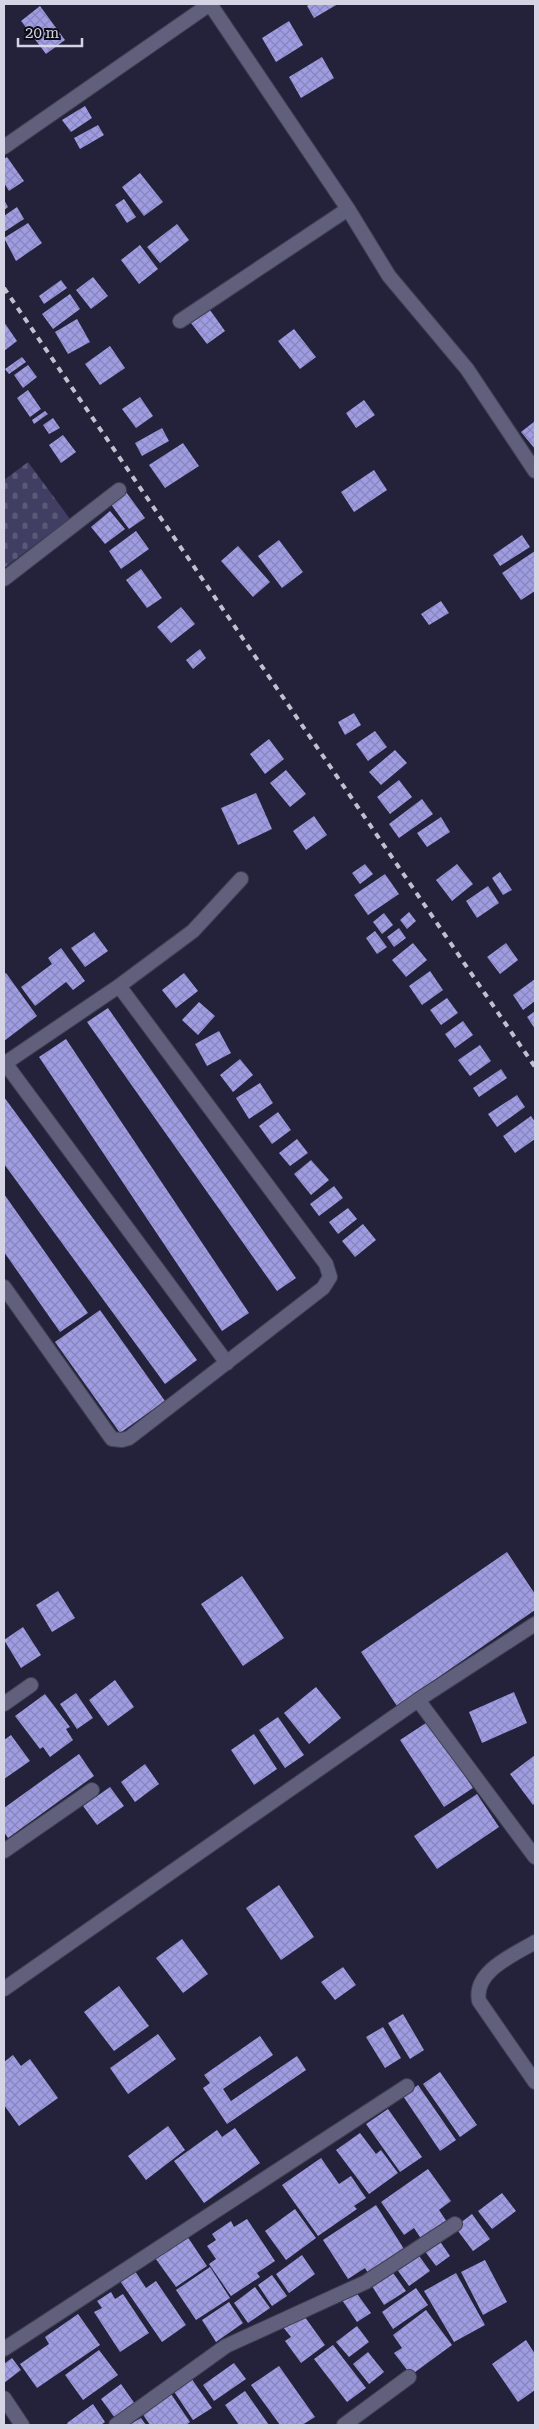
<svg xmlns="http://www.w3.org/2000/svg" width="539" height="2429" viewBox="0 0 539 2429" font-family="'Roboto Serif',serif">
  <defs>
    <pattern id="cemetery-stones" width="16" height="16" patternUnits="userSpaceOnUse" patternTransform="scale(1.25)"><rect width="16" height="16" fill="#403e62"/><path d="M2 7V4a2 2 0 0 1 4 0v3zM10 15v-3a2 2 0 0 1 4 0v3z" fill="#5b5978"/></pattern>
    <pattern id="building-cross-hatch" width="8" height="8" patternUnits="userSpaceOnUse" patternTransform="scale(1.25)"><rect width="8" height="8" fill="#9f9ce2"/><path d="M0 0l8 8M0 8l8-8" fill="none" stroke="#8785bb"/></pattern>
  </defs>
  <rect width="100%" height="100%" fill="#23223a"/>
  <path fill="url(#cemetery-stones)" d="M28,462L70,519L4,568V480Z"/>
  <path fill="url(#building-cross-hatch)" d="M310,4H338L314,18L307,6Z
    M40,6L65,40L46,54L21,21Z
    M289,21L303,45L276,62L262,38Z
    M322,57L334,78L301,98L289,77Z
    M85,106L92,118L71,132L62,120Z
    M98,125L104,135L80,149L74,138Z
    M7,157L24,181L9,191L4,183V159Z
    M140,173L163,202L144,216L122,187Z
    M124,199L136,217L127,223L115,205Z
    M4,200L8,207L4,210Z
    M17,207L24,219L4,232V216Z
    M28,223L42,243L16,261L4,238Z
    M177,224L189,240L160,263L147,247Z
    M140,245L158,269L139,284L121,260Z
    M93,277L108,296L91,309L76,290Z
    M61,280L67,288L44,304L39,296Z
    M70,294L80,309L53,329L42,314Z
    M210,310L225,331L207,344L191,323Z
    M77,319L90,342L68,354L55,332Z
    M4,322L17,341L4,351Z
    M294,329L316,357L300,369L278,341Z
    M110,346L125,368L100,385L85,364Z
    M22,357L26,362L9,374L5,369Z
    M28,365L37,377L23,388L14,375Z
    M28,390L41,409L30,417L17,398Z
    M140,397L153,416L136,428L122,409Z
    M364,400L375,415L356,428L346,413Z
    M45,411L48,414L34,424L32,420Z
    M53,418L60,428L49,434L43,425Z
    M535,421V449L521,432Z
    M162,428L169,441L142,456L135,443Z
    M63,435L76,452L61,463L49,445Z
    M183,443L199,466L165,488L149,465Z
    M374,470L387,490L354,512L341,492Z
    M126,492L145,518L129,529L110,503Z
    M110,511L125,529L105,544L91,527Z
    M136,531L149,549L121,569L109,551Z
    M522,535L530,547L500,566L493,555Z
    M279,540L303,572L282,588L258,556Z
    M238,546L270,582L253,597L221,561Z
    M535,551V591L521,600L502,573Z
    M141,569L162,598L147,608L126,580Z
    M441,601L449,613L429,625L421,614Z
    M181,607L195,624L171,643L157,627Z
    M200,649L206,658L193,669L186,660Z
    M354,713L361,725L345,735L338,722Z
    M375,731L387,747L368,761L356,744Z
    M269,739L284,759L265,774L250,754Z
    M395,750L407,763L381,785L369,772Z
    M286,770L306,794L290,807L270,783Z
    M399,780L412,797L390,814L377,797Z
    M256,793L272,829L238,845L221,808Z
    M422,799L433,814L399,838L389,824Z
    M314,816L327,835L306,850L293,831Z
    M441,817L450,832L427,847L417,833Z
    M365,864L373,874L360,884L352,873Z
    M457,864L473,884L452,901L436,880Z
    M500,872L512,890L503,895L492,878Z
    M385,874L399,894L368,915L354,895Z
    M488,886L499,903L477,918L466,901Z
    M409,912L416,921L407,929L400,920Z
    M384,913L393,925L382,934L373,922Z
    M399,928L406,938L394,947L387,937Z
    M375,931L387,947L377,954L366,938Z
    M94,932L108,951L85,967L71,948Z
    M413,943L427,960L406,977L392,960Z
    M506,943L518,960L500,974L487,957Z
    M61,948L85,981L73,990L66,982L35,1006L21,987L52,964L48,958Z
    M430,971L443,990L422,1005L409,986Z
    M6,973L37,1016L4,1041V974Z
    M184,973L198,991L176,1008L162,990Z
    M535,979V1001L523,1010L513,995Z
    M447,998L458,1013L441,1025L430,1010Z
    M199,1002L215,1016L198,1035L182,1020Z
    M108,1008L296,1278L277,1291L87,1022Z
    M535,1011V1029L527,1017Z
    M463,1021L473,1035L455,1048L445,1034Z
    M219,1031L231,1053L207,1066L195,1044Z
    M66,1039L249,1313L222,1331L39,1057Z
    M480,1045L491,1061L470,1076L458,1060Z
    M240,1059L253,1075L233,1092L220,1075Z
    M501,1069L507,1078L479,1097L473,1088Z
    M260,1083L273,1103L249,1119L236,1098Z
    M517,1095L525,1107L497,1127L488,1114Z
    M4,1097L197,1360L165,1384L4,1164Z
    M278,1112L291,1130L272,1144L259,1126Z
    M531,1116L535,1122V1139L515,1153L503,1136Z
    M297,1139L308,1153L290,1166L279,1153Z
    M311,1160L329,1180L311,1195L294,1174Z
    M334,1186L343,1198L319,1216L310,1204Z
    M4,1194L88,1313L60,1332L4,1252Z
    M348,1208L357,1219L338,1234L329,1222Z
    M363,1224L376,1240L355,1257L342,1241Z
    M100,1310L165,1401L120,1433L55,1342Z
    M507,1552L535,1594V1610L397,1706L361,1652Z
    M242,1576L284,1638L243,1666L201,1604Z
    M58,1591L75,1618L52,1632L36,1605Z
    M23,1627L41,1655L21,1668L4,1640Z
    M115,1680L134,1707L108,1726L89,1700Z
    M316,1687L341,1718L309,1744L284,1713Z
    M514,1692L527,1723L482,1743L469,1712Z
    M76,1693L93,1718L77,1729L60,1704Z
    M45,1694L70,1727L66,1729L73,1740L50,1757L43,1747L40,1749L15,1716Z
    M278,1717L304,1755L285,1768L259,1730Z
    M429,1721L473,1788L444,1807L400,1740Z
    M254,1734L277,1769L254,1785L231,1750Z
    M11,1735L30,1761L4,1779V1740Z
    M79,1754L94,1776L8,1838L4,1832V1808Z
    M535,1755V1803L533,1805L510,1774Z
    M145,1764L159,1784L135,1802L121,1782Z
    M110,1787L124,1806L97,1825L83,1806Z
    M477,1794L499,1827L437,1869L414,1836Z
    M279,1885L314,1937L281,1960L246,1908Z
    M182,1939L208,1974L183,1993L156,1958Z
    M343,1967L356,1985L335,2000L321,1982Z
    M119,1986L149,2026L114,2051L84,2012Z
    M403,2014L424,2050L410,2059L388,2023Z
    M383,2027L401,2058L385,2068L366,2037Z
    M158,2034L176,2059L128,2094L110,2068Z
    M260,2036L273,2055L223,2089L231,2101L297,2056L306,2070L227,2124L203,2088L210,2083L204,2075Z
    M13,2055L21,2066L30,2059L58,2098L19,2126L4,2105V2062Z
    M440,2072L477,2125L460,2137L423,2084Z
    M418,2085L456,2140L440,2151L403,2096Z
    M388,2109L422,2157L400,2172L366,2124Z
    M168,2126L185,2150L146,2180L128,2156Z
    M235,2128L260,2163L204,2203L174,2161L217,2130L222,2137Z
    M360,2133L376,2154L381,2150L398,2173L369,2194L336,2150Z
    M321,2158L339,2184L351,2176L366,2198L354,2206L357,2209L318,2236L282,2185Z
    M428,2169L451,2201L439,2210L447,2222L422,2240L414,2228L404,2235L381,2202Z
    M502,2193L516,2211L492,2229L478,2211Z
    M376,2205L404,2249L368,2273L365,2268L348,2279L323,2240Z
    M295,2209L316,2238L286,2260L265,2231Z
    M472,2214L490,2239L473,2251L455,2227Z
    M247,2219L275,2261L257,2273L260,2277L231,2296L209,2264L216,2259L207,2246L216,2240L212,2234L231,2221L234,2227Z
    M185,2233L207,2266L176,2287L153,2255Z
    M439,2240L450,2256L436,2266L424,2250Z
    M417,2253L430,2271L409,2286L396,2268Z
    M302,2255L315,2274L289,2293L276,2274Z
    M485,2260L507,2302L483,2315L461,2272Z
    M210,2267L230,2298L196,2320L176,2290Z
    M133,2268L146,2288L156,2281L186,2325L162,2342L118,2278Z
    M391,2270L406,2291L384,2305L370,2283Z
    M456,2273L485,2325L454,2342L424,2291Z
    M272,2275L287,2296L272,2306L258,2285Z
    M255,2287L270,2308L248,2323L234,2303Z
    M416,2288L428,2305L393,2329L382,2312Z
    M355,2291L371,2313L357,2322L342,2300Z
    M111,2292L115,2299L123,2294L149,2333L120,2352L94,2312L102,2308L97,2301Z
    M229,2302L243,2323L216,2342L202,2320Z
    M426,2310L452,2345L411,2375L394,2353L402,2348L393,2335Z
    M302,2313L325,2345L301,2363L285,2341L291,2337L283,2327Z
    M78,2314L100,2345L37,2388L20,2364L49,2344L45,2337Z
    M357,2326L369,2342L349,2357L336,2342Z
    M526,2340L535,2354V2390L518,2402L492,2364Z
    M333,2345L366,2388L347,2402L314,2359Z
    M99,2350L118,2375L83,2400L65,2375Z
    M368,2352L384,2372L369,2384L353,2364Z
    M12,2358L21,2370L4,2383V2364Z
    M234,2363L246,2379L214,2401L203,2385Z
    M279,2366L315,2417L302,2425H280L251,2385Z
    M191,2378L212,2408L193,2420L173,2390Z
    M121,2384L135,2404L115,2418L101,2399Z
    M245,2391L269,2425H239L225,2405Z
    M171,2394L190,2422L186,2425H150L142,2413Z
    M93,2404L105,2422L101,2425H68L67,2423Z
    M141,2418L146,2425H129Z"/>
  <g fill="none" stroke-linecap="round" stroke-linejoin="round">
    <g stroke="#413f54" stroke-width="16">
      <path id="minor" d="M4,147L210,4L348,209L389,276L467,369L535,471
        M180,321L348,209
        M4,579L119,490
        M5,1063L227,1363
        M4,1064L119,986L193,931L241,879
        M4,1287L112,1439L122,1440L129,1438L323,1288L330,1277L326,1264L119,986
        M418,1700L535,1857
        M4,1704L31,1685
        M4,1851L92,1790
        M535,1942C514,1955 473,1971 479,2001L535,2082
        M4,1989L418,1700L535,1624
        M4,2349L407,2086
        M4,2398L22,2425
        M116,2425L226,2346L366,2282L455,2224
        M344,2425L409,2377"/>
    </g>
    <use href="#minor" stroke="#60607c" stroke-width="14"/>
    <path stroke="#c0c0d1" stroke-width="4" stroke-dasharray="6 6" stroke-linecap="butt" d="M4,288L535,1067"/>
  </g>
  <rect width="539" height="2429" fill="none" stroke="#d4d4e5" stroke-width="10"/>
  <path d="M18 38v8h64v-8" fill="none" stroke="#d4d4e5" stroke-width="2.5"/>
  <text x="25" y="38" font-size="15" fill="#d4d4e5" stroke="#0d0d18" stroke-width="4" paint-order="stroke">20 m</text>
</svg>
